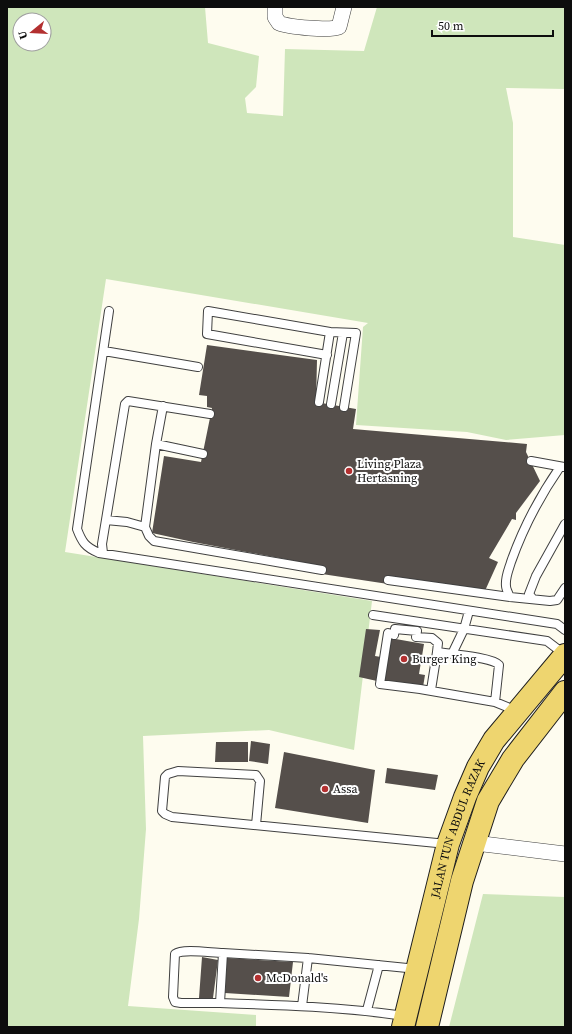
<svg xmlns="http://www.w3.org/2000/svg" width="572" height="1034" viewBox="0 0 572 1034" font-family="'Source Serif 4',serif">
  <rect width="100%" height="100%" fill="#fefcef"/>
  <path fill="#cfe6bb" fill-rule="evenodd" d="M7,7H205L208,43L259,56L256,87L245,98L247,113L283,116L285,49L364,51L377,7H565V89L506,88L513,123V237L565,245V435L506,440L467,432L356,425L363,327L368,323L106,279L65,552L372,601L354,750L269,730L143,736L146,829L139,919L128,1006L256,1015V1027H7ZM20,20H44V44H20Z
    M483,894L565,897V1027H449Z"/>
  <path fill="#554f4b" d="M207,345L317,360L316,402L356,409L353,429L527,444L526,452L540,481L516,513V520L512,519L489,558L498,562L484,593L389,576L388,584L322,574V566L193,542L152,533L164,456L201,462L212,408L207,407V396L199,395Z
    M366,629L380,630L375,656L381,657L377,681L359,677Z
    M390,638L424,644L419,674L425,675L423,687L383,680Z
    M251,741L270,744L268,764L249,761Z
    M216,742H248V762H215Z
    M284,752L375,770L368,823L275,808Z
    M387,768L438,775L435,790L385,783Z
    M202,957L218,960L213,998H199Z
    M227,958L293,962L289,997L225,993Z"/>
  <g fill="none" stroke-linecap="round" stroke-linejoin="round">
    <g stroke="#404040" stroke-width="10">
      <path id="lane" d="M109,311L77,529C82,542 85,547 99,553L557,624L565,630
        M104,351L198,367
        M327,355L207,334L208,311L330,332
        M319,402L330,332L356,333L344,407
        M331,404L343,333
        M156,444L163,406
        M531,461L564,467
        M106,520L127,522L145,527L149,536L154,541L322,570
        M145,527L156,444L203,454
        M103,553L102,544L125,404L128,401L210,414
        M388,580L510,597L550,601L557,600L565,588
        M510,597C508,593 506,589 506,586C505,577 509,569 511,562C523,528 540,496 560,467
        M533,599L529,594L536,576L565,524
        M373,615L547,641L564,654
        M452,654L464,629L469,611
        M431,690L437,652
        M495,702L499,665C492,657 449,654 437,652L438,643L432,638L416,637L417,631L395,629L394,635L388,633L380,684L420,689L495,702L517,711
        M256,825L260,781L256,775L178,771L168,774L165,777L162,811L165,814L172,817L447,844
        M220,1003H181L175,1002L173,997L175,954C183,948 212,953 223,953
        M302,1006L308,958
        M367,1010L379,965
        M405,1016C343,1007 282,1005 220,1003L223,953L308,958L417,969"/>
    </g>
    <g stroke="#404040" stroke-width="16">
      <path id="street" d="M275,7V17L279,23C288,27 330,31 339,27L344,7
        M475,843L565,854"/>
    </g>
    <g stroke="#1e1e1e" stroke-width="24">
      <g id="primary">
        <path id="s1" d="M403,1027L448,844L465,797L478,767L494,740L565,655"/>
        <path d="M427,1027L462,881L488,801L513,759L565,692"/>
      </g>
    </g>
    <use href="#lane" stroke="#fff" stroke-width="8"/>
    <use href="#street" stroke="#fff" stroke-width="15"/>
    <use href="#primary" stroke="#eed56f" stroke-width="22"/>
  </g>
  <g fill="#b33030" stroke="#fff" stroke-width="1.5">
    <circle cx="349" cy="471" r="4"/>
    <circle cx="404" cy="659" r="4"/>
    <circle cx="325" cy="789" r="4"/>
    <circle cx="258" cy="978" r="4"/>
  </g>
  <g text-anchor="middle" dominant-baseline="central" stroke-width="4" stroke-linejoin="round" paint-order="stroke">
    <g font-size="12" fill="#0d0d0d" stroke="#fff" text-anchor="start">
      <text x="357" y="464">Living Plaza<tspan x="357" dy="14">Hertasning</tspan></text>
      <text x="412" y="659">Burger King</text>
      <text x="333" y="789">Assa</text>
      <text x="266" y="978">McDonald's</text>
    </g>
    <g font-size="12" fill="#0d0d0d" stroke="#fff">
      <text stroke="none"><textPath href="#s1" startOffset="206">JALAN TUN ABDUL RAZAK</textPath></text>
    </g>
  </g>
  <rect width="572" height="1034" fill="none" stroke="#0d0d0d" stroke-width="16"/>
  <g transform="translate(32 32) rotate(252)"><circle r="19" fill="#ffffff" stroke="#9e9e9e"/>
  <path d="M0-3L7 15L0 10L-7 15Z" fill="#b33030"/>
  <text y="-6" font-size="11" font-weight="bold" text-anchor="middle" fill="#0d0d0d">U</text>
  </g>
  <path d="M432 30v6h121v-6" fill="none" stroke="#0d0d0d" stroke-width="2"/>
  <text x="438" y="30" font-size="12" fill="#0d0d0d" stroke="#ffffff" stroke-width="3" paint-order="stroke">50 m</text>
</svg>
